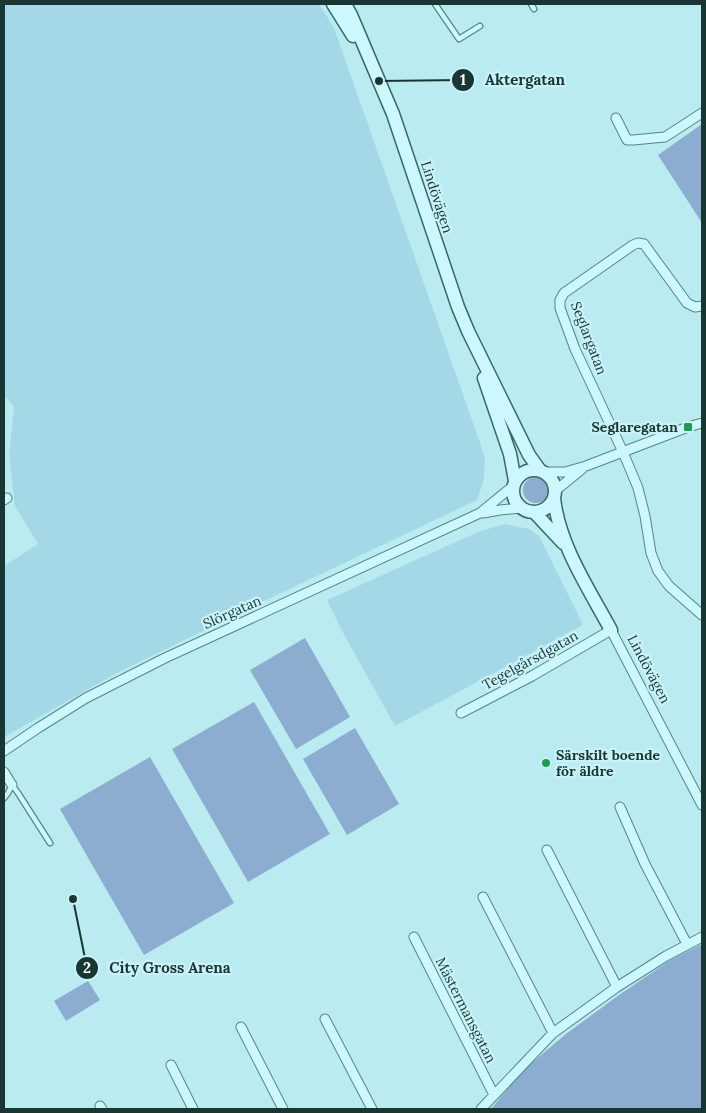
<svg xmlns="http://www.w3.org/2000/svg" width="706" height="1113" viewBox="0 0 706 1113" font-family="Lora,serif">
  <rect width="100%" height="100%" fill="#b9ebf1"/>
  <path fill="#a5d8e7" d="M4,4H319L334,28L485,457L484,479L477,500L260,603L117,673L4,737V566L38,544L15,506L9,455L14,407L4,395Z
    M505,524L529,529L539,536L583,625L395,726L341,629L327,600L478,532Z"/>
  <path fill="#8cadcf" d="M702,124V223L658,155Z
    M523 490a13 13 0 1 1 26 0a13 13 0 1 1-26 0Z
    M305,638L350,717L296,749L250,670Z
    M254,702L330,834L248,882L172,749Z
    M355,728L399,804L347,835L303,759Z
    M150,757L234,903L144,955L60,809Z
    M702,944V1109H491L522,1071L566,1034L619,995L672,959Z
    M88,981L100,1000L66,1021L54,1001Z"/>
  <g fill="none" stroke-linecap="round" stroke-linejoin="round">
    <g stroke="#528884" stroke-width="7">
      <path id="service" d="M435,4L459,39L480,26
        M531,4L534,9
        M4,798L8,793L12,785L18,793L50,843"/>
    </g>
    <g stroke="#528884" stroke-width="11">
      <path id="minor" d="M616,118L627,140H633L665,137L702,113
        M702,306L695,307L687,303L644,244L638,243L633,245L564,293L560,300V308L575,349L623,452L638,488L645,516L651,553L658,571L669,586L702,615
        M545,472H565L586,466L688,427L702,423
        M555,491L582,469
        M4,500L7,498
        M483,513L500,510L522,508
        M461,713L532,676L611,630L702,805
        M4,751L38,728L86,698L165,658L480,513L513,486
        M4,772L12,785
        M620,807L645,864L687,944
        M547,850L617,987
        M483,897L553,1033
        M414,937L494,1095
        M325,1019L372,1109
        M241,1027L283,1109
        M171,1065L193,1109
        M100,1106L102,1109
        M481,1109L553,1033L617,987L666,956L702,937"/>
    </g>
    <g stroke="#366a64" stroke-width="15">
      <path id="secondary" d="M333,4L353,36
        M345,4L351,15L393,114L458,307L468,331L529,455L539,469
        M484,378L510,454L515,481
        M513 491a21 21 0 1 1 42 0a21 21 0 1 1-42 0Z
        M554,498C559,545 589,589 611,630
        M534,512L563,543"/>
    </g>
    <use href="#service" stroke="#ccf7fc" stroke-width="4.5"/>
    <use href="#minor" stroke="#ccf7fc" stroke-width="9"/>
    <use href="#secondary" stroke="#ccf7fc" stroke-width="12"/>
  </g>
  <g fill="#1e9c4f" stroke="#c9f3f8" stroke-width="2">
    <rect x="683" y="422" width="10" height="10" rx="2.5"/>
    <circle cx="546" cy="763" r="5"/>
  </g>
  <g text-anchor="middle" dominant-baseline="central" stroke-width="4.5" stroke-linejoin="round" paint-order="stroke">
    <g font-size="14" fill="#193632" stroke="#c9f3f8">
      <text transform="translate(437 197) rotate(72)">Lindövägen</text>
      <text transform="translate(589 338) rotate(69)">Seglargatan</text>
      <text transform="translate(232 612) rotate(-24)">Slörgatan</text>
      <text transform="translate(530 660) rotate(-29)">Tegelgårsdgatan</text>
      <text transform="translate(649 669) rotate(62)">Lindövägen</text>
      <text transform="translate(466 1010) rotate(63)">Mästermansgatan</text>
    </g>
    <g font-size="14" font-weight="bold" fill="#193632" stroke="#c9f3f8" text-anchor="end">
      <text x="678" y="427">Seglaregatan</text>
      <text x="556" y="755" text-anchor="start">Särskilt boende<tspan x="556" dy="16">för äldre</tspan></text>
    </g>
  </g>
  <path fill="none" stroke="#193632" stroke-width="2" d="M379 81L463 80M73 899L87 968"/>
  <g fill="#193632" stroke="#c9f3f8" stroke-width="2">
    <circle cx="379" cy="81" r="5"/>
    <circle cx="73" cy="899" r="5"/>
    <circle cx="463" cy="80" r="12"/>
    <circle cx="87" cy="968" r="12"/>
  </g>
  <g font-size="15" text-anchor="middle" font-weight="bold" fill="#fff">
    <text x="463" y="85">1</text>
    <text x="87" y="973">2</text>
  </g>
  <g font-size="15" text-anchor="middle" font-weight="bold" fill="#193632" stroke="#c9f3f8" stroke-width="4.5" stroke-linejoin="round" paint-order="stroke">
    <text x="525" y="85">Aktergatan</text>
    <text x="170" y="973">City Gross Arena</text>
  </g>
  <rect width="706" height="1113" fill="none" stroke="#193632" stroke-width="10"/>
</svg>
